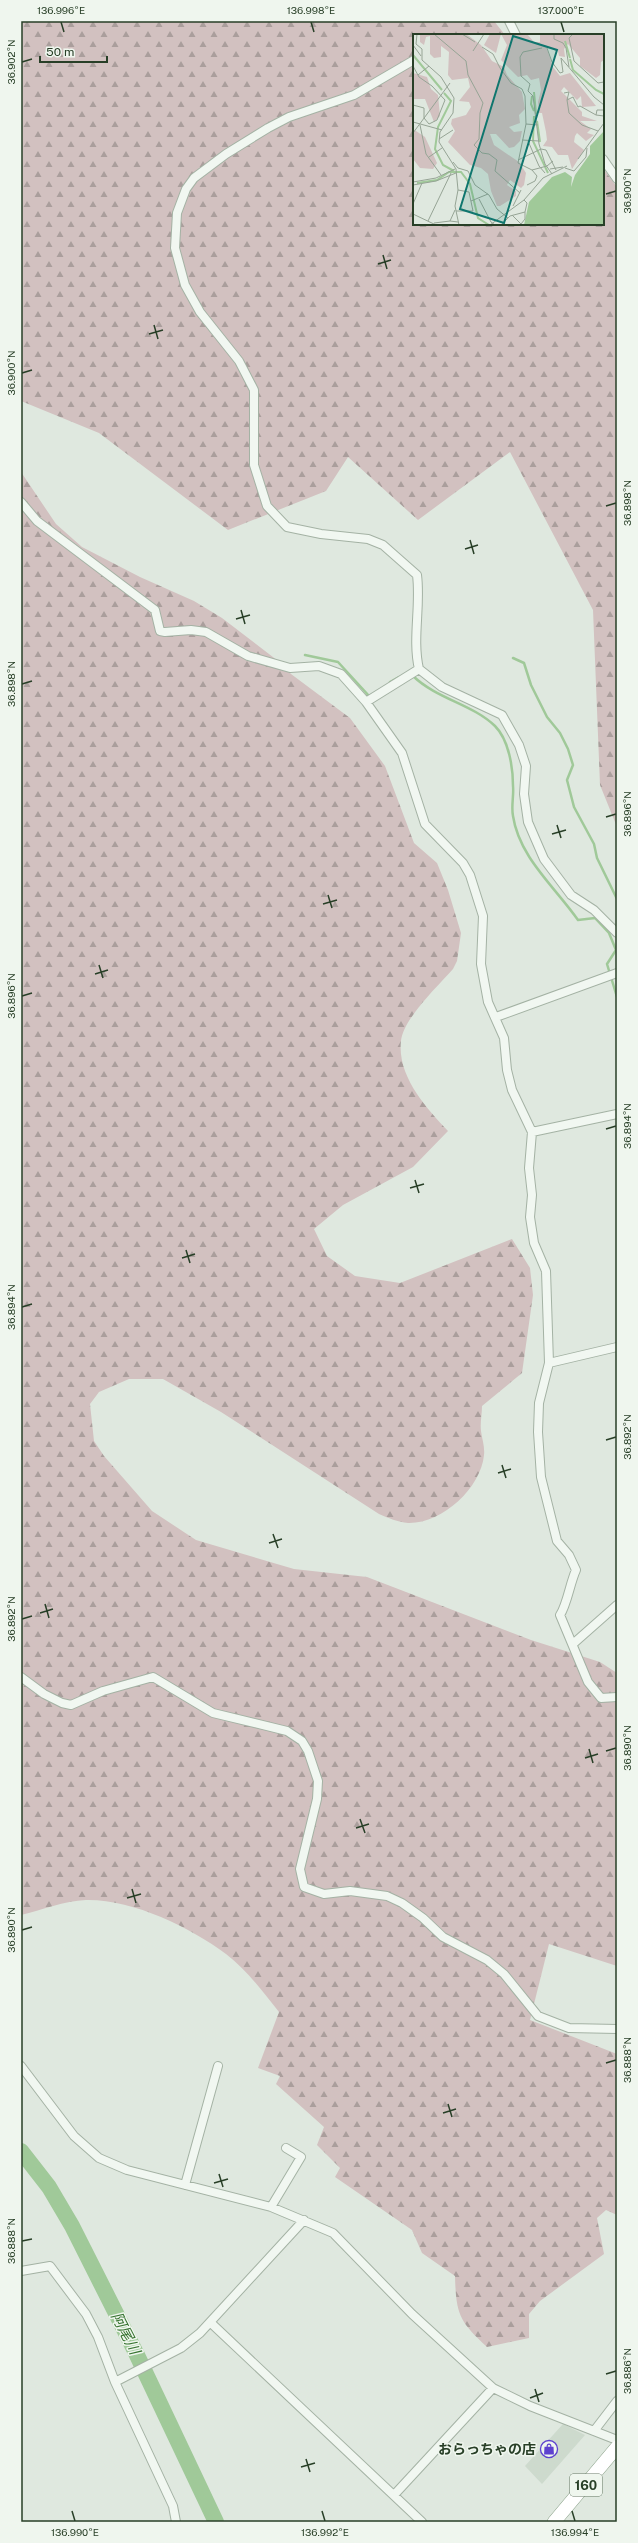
<svg xmlns="http://www.w3.org/2000/svg" width="638" height="2543" viewBox="0 0 638 2543" font-family="'Public Sans','Noto Sans JP',sans-serif">
  <defs>
    <pattern id="forest-firs" width="22" height="20" patternUnits="userSpaceOnUse"><rect width="22" height="20" fill="#d2c1c0"/><path d="M5 1l3.5 6h-7zM16 11l3.5 6h-7z" fill="#aa9e9c"/></pattern>
  </defs>
  <rect width="100%" height="100%" fill="#dfe8df"/>
  <path fill="#cddacd" d="M563,2424L585,2435L542,2484L525,2466Z"/>
  <path fill="url(#forest-firs)" d="M21,21H494L505,35H414V224H603V168L617,187V827L600,785L593,610L510,452L418,520L348,457L326,491L228,530L99,433L21,401Z
    M21,472L56,524L82,547L140,577L194,601L222,618L282,664L291,674L350,718L385,766L414,843L437,863L448,890L461,933L457,961L453,969C438,986 403,1019 401,1041C397,1076 426,1108 448,1131L413,1167L343,1205L314,1229L327,1256L355,1276L400,1283L512,1239L530,1268L533,1295L522,1373L482,1406C482,1414 480,1423 481,1431C482,1439 485,1447 484,1455C481,1488 442,1524 408,1523C398,1522 388,1518 379,1514L221,1412L163,1379H129L99,1392L90,1404L94,1441L104,1456L152,1511L196,1540L294,1569L367,1577L531,1640L600,1662L617,1673V1966L549,1944L530,2020L617,2054V2215L606,2210L597,2218L604,2254L540,2301L529,2314V2338L487,2347C459,2321 456,2314 455,2276L422,2253L412,2230L335,2177L340,2168L317,2145L324,2127L276,2084L280,2076L258,2068L279,2012C263,1992 247,1970 226,1954C190,1927 132,1899 86,1900C64,1901 42,1910 21,1915Z"/>
  <g fill="none" stroke-linecap="round" stroke-linejoin="round">
    <path stroke="#a0c999" stroke-width="2.5" d="M305,655L338,662L370,697
      M513,658L524,663L531,685L547,717L560,733L568,749L573,765L567,780L574,807L594,844L597,858L617,899
      M413,676C437,699 472,704 495,726C509,740 513,768 513,786C514,796 511,806 513,816C519,857 555,887 578,920L595,918L609,933L616,950L607,964L617,997
      M390,682L399,677"/>
    <path stroke="#a0c999" stroke-width="16" d="M21,2151L49,2187L72,2226L136,2353L216,2522"/>
    <g stroke="#a4b2a4" stroke-width="10">
      <path id="minor" d="M509,21L516,35
        M414,60L354,95L289,117L268,128L226,154L194,178L186,189L177,213L175,248L185,285L200,312L239,361L254,390V465L267,506L287,527L321,534L368,539L383,545L417,575C421,606 412,639 419,669L442,687L502,715L519,745L526,766L524,794L528,822L544,859L571,895L594,910L617,933
        M603,159L617,179
        M21,502L37,521L155,610L160,631L165,632L191,630L206,632L248,656L290,668L319,666L341,674L366,702L402,753L425,824L463,863L470,875L483,916L481,964L488,1002L504,1038L507,1070L512,1090L532,1132L529,1168L532,1195L530,1217L534,1243L546,1271L549,1363L539,1403L538,1432L541,1477L557,1541L569,1555L576,1570C570,1583 567,1605 560,1615L588,1682L601,1698L617,1697
        M366,702L419,669
        M496,1017L617,973
        M532,1132L617,1114
        M549,1363L617,1347
        M574,1643L617,1605
        M21,1677L44,1694L62,1703L71,1705L103,1691L153,1677L213,1713L287,1731L302,1741L308,1751L318,1781L317,1799L300,1869L304,1887L324,1894L350,1891L387,1896L402,1903L423,1918L443,1937L487,1960L504,1974L538,2016L569,2028L617,2029
        M21,2066L74,2136L99,2158L127,2170L271,2207L333,2233L412,2314L493,2388L530,2406L617,2440
        M185,2185L218,2066
        M271,2207L301,2157L286,2148
        M21,2271L50,2266L86,2314L98,2337L115,2382L173,2506L176,2522
        M211,2323L422,2522
        M115,2382L181,2348L200,2333L304,2220
        M594,2431L617,2401
        M394,2495L493,2388"/>
    </g>
    <g stroke="#879f86" stroke-width="14">
      <path id="trunk" d="M554,2522L617,2447"/>
    </g>
    <use href="#minor" stroke="#f1f7f1" stroke-width="8"/>
    <use href="#trunk" stroke="#fff" stroke-width="13"/>
  </g>
  <path fill="none" stroke="#283f27" stroke-width="1.5" d="M61,22L64,32M311,22L314,32M561,22L564,32M22,62L32,59M606,194L616,191M383,255L387,269M378,264L391,260M154,325L158,339M149,334L163,330M22,373L32,370M606,506L616,503M470,540L474,554M465,549L478,545M241,610L245,624M236,619L250,615M22,684L32,681M606,817L616,814M557,825L561,838M552,834L566,830M328,895L332,908M323,904L337,900M99,965L103,978M95,974L108,970M22,996L32,993M606,1129L616,1126M415,1180L419,1193M410,1188L424,1184M186,1250L190,1263M182,1258L195,1254M22,1307L32,1304M606,1440L616,1437M502,1465L506,1478M498,1473L511,1469M273,1534L278,1548M269,1543L282,1539M45,1604L49,1618M40,1613L53,1609M22,1619L32,1616M589,1749L593,1763M606,1751L616,1748M585,1758L598,1754M360,1819L365,1833M356,1828L369,1824M132,1889L136,1903M127,1898L141,1894M22,1930L32,1927M606,2063L616,2060M448,2104L452,2117M443,2113L456,2109M219,2174L223,2187M214,2183L228,2179M22,2241L32,2239M606,2374L616,2371M535,2389L539,2402M530,2398L543,2393M306,2459L310,2472M301,2467L315,2463M72,2511L75,2521M322,2511L325,2521M572,2511L575,2521"/>
  <defs>
    <g id="shop-ring" transform="scale(0.9)"><circle r="9.5" fill="#eff6ee" stroke="#5e42cf" stroke-width="1.5"/><path d="M-5-2.5h2.3a2.7 3.5 0 0 1 5.4 0H5L5.5 6h-11ZM-1.5-2.5h3a1.5 2.3 0 0 0-3 0Z" fill="#5e42cf"/></g>
  </defs>
  <g fill-rule="evenodd">
    <use href="#shop-ring" x="549" y="2449"/>
  </g>
  <g text-anchor="middle" dominant-baseline="central" stroke-width="3" stroke-linejoin="round" paint-order="stroke">
    <rect fill="#eff6ee" stroke="#647663" stroke-width="1" x="570" y="2474" width="32" height="22" rx="3"/>
    <g font-size="13" font-weight="bold" fill="#283f27">
      <text x="586" y="2485">160</text>
    </g>
    <g font-size="14" font-weight="bold" fill="#283f27" stroke="#eff6ee" text-anchor="end">
      <text x="536" y="2449">おらっちゃの店</text>
    </g>
    <g font-size="15" font-style="italic" fill="#387431" stroke="#eff6ee">
      <text transform="translate(126 2333) rotate(63)">阿尾川</text>
    </g>
  </g>
  <g transform="translate(413 34)">
    <rect width="191" height="191" fill="#dfe8df"/>
    <path d="M7,0H52L56,2L68,11L79,27L91,33L94,41L109,58L112,75L106,81L107,89L96,93L101,98L109,97L107,107L101,113L96,114L83,100H77L81,111L106,128L113,139L111,151L108,154L97,146L94,151L103,157V162L87,172H84L78,157L75,140L68,134L57,131L35,108L42,97L38,90L39,85L53,81L58,73L56,68L46,67L57,53L55,44L39,46L35,41L36,18L28,12V23L21,24L17,20V2L13,3L11,11L7,8ZM77,0H88L83,19L71,11ZM88,0H114L121,8H127V0H191V26L188,28L187,41L183,44L167,32V24L155,10L151,15L152,23L146,22L145,17L133,12L140,33L147,42L157,39L183,72L169,73L168,62L164,66L151,53L148,57L169,78V82L184,87H167L178,95L174,99L181,101L173,107L164,99L162,102L161,108L171,116L159,135L155,121H145L139,113L130,112L134,106L133,98L129,79H126L125,68L128,56L126,44L118,46L114,41L105,43L88,26L94,11ZM0,39L14,43L18,55L25,61L27,82L21,88L12,65H0ZM0,95L12,103L24,129L20,135L7,134L0,125Z" fill="#d2c1c0"/>
    <path d="M191,97V191H111L116,168L139,143L152,138L159,143L158,153L162,141L177,120V112Z" fill="#a0c999"/>
    <path fill="none" stroke="#a0c999" stroke-width="2" d="M152,7L157,24M0,21L29,56M157,25L160,36L183,56L191,60M121,58L123,80M31,59L38,67L25,93L22,115L30,131L41,137M119,62L118,70L121,77M121,82L120,107L135,139M124,87L127,108M4,149L24,146L36,138H48L57,150L65,184L76,191"/>
    <path fill="none" stroke="#96a495" stroke-width="1" d="M4,0L3,10L9,15V26L28,43L41,64L40,79L27,98L26,108L43,135L45,156L42,172L46,191M21,0L53,27L55,41L70,69L67,79L66,105L61,111L69,119L76,120L84,126L82,137L107,159M49,0L62,8M141,0V5L150,9L153,14L156,33M160,0L156,4L161,27L185,49L191,48M0,11L8,22M69,13L80,20L87,34L98,49L109,55L112,62L113,90L105,129L119,136L124,142L122,147L114,151M134,14L139,28L147,39L150,38L148,24L181,63L191,71M60,17L71,0M0,32L6,43L19,52L32,66L24,86L16,90M5,41L16,32M115,57L120,62L126,110L132,130L139,140M115,57L117,50L108,42L107,23L110,18L129,14M151,59L156,58L154,66L160,63L165,73L167,72L183,81L191,82M154,66L156,79L169,91L185,97M0,71L11,74V84L16,90M183,81L184,76H191M0,88L29,96M113,90L125,91M7,91L13,120L28,141M0,99L37,49M26,105L40,96M109,106L126,107M115,107L126,132L132,139M16,123L29,114M165,125L191,89M105,126L128,115L133,116L143,136M40,128L45,134L55,137L62,151L76,161L84,175L95,184M152,134L161,137L173,123L174,114M137,135L150,133M119,136L134,132L140,127M0,148L23,144L42,135M0,151L23,147L43,139M66,165L78,188L82,191M58,167L75,160M0,170L9,149M100,172L108,156M42,176L37,187L45,188M43,177H60L56,158L45,156M0,180L23,191M99,181L109,191M15,187L38,139M21,189L37,187M108,190L112,185V178M77,191L111,166L130,144L154,132M88,191L97,182L112,178L114,169L111,166"/>
    <path fill="#0f766e" fill-opacity="0.15" stroke="#0f766e" stroke-width="2" d="M100,2L144,16L91,189L47,175Z"/>
    <rect width="191" height="191" fill="none" stroke="#283f27" stroke-width="2"/>
  </g>
  <rect width="638" height="2543" fill="none" stroke="#eff6ee" stroke-width="44"/>
  <path d="M40 56v6h67v-6" fill="none" stroke="#283f27" stroke-width="2"/>
  <text x="46" y="56" font-size="12" fill="#283f27" stroke="#eff6ee" stroke-width="3" paint-order="stroke">50 m</text>
  <rect x="22" y="22" width="594" height="2499" fill="none" stroke="#283f27" stroke-width="1.5"/>
  <g font-size="10" text-anchor="middle" fill="#283f27">
    <text x="61" y="14">136.996°E</text>
    <text x="311" y="14">136.998°E</text>
    <text x="561" y="14">137.000°E</text>
    <text transform="translate(11 62) rotate(-90)" y="4">36.902°N</text>
    <text transform="translate(627 191) rotate(-90)" y="4">36.900°N</text>
    <text transform="translate(11 373) rotate(-90)" y="4">36.900°N</text>
    <text transform="translate(627 503) rotate(-90)" y="4">36.898°N</text>
    <text transform="translate(11 684) rotate(-90)" y="4">36.898°N</text>
    <text transform="translate(627 814) rotate(-90)" y="4">36.896°N</text>
    <text transform="translate(11 996) rotate(-90)" y="4">36.896°N</text>
    <text transform="translate(627 1126) rotate(-90)" y="4">36.894°N</text>
    <text transform="translate(11 1307) rotate(-90)" y="4">36.894°N</text>
    <text transform="translate(627 1437) rotate(-90)" y="4">36.892°N</text>
    <text transform="translate(11 1619) rotate(-90)" y="4">36.892°N</text>
    <text transform="translate(627 1748) rotate(-90)" y="4">36.890°N</text>
    <text transform="translate(11 1930) rotate(-90)" y="4">36.890°N</text>
    <text transform="translate(627 2060) rotate(-90)" y="4">36.888°N</text>
    <text transform="translate(11 2241) rotate(-90)" y="4">36.888°N</text>
    <text transform="translate(627 2371) rotate(-90)" y="4">36.886°N</text>
    <text x="75" y="2536">136.990°E</text>
    <text x="325" y="2536">136.992°E</text>
    <text x="575" y="2536">136.994°E</text>
  </g>
</svg>
